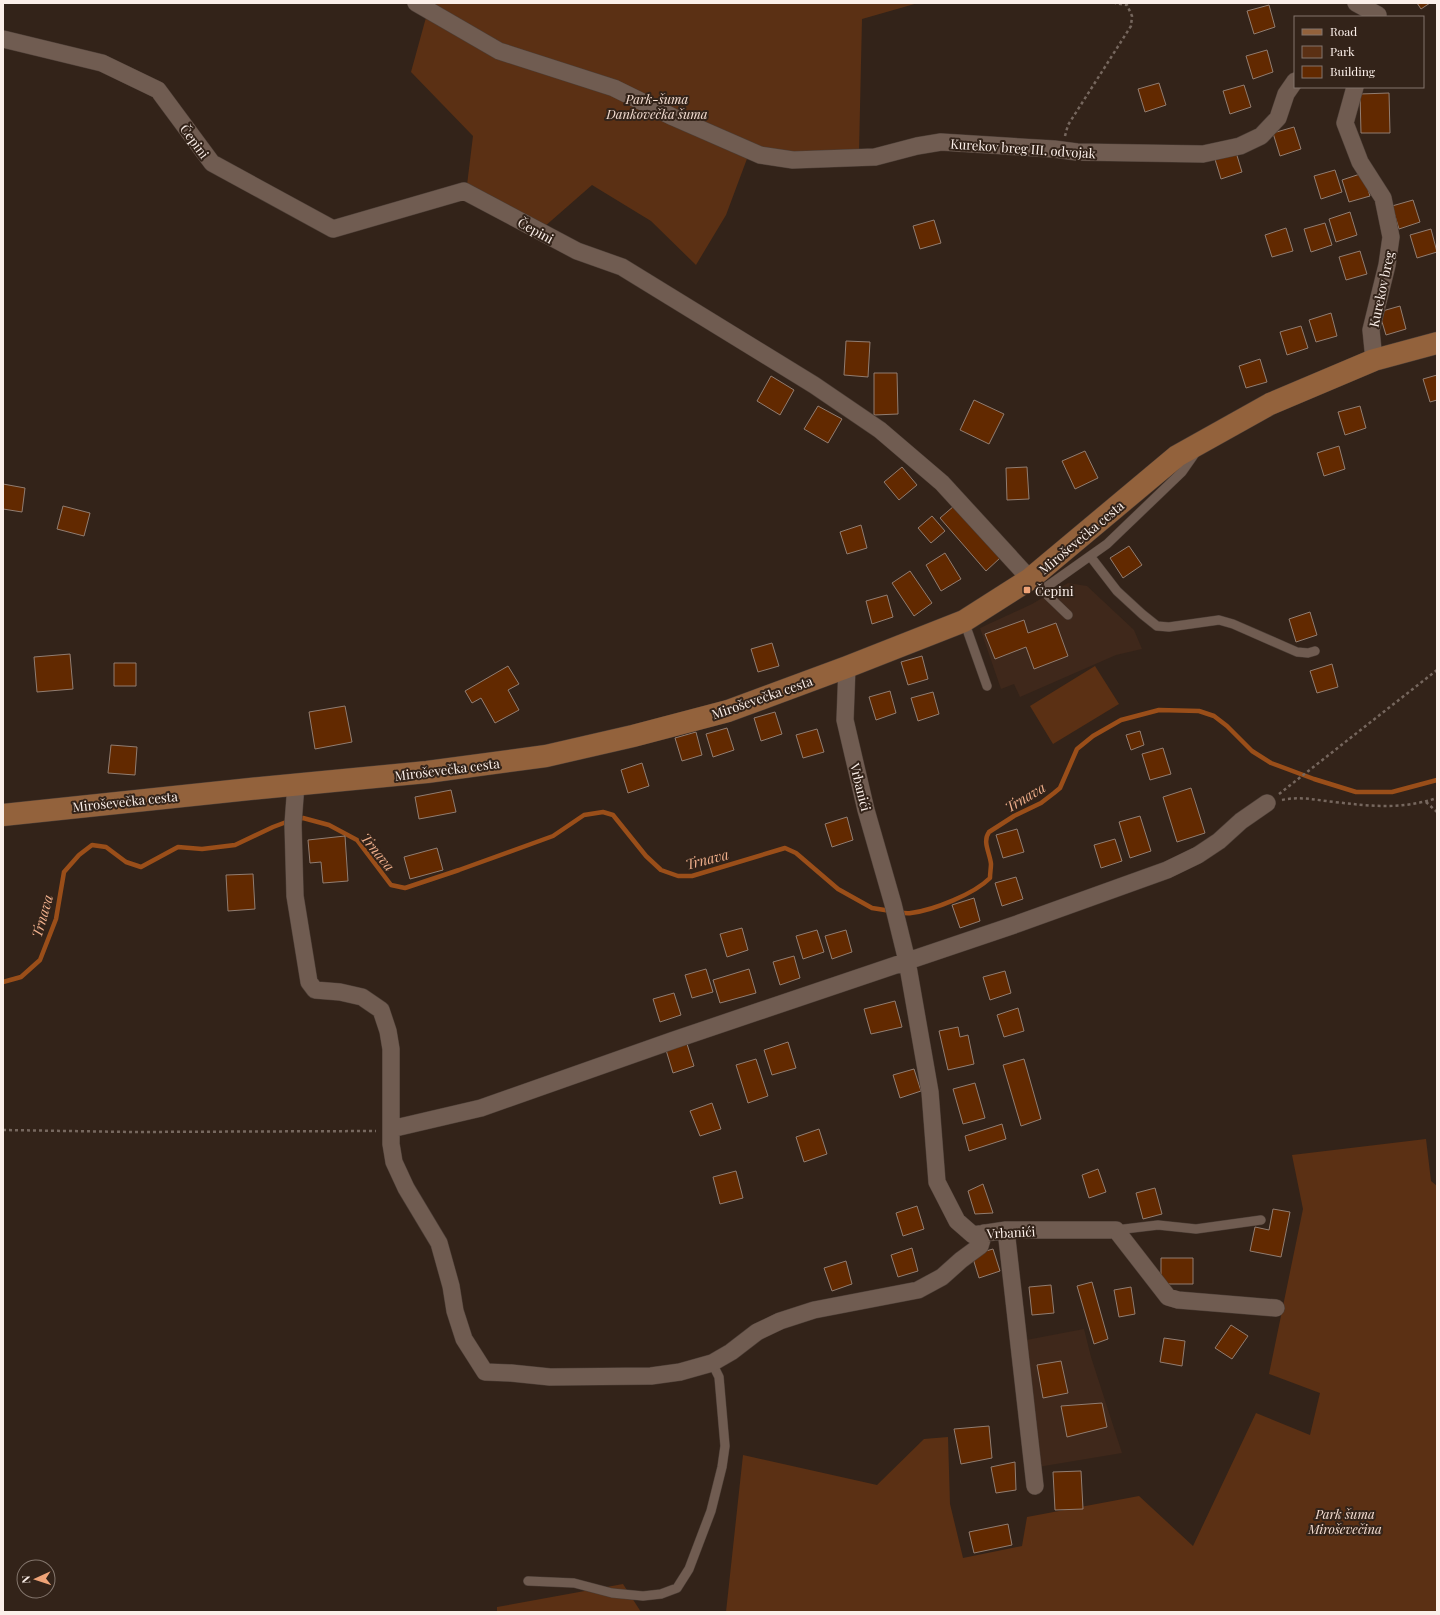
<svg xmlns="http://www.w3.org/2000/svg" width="1440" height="1615" viewBox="0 0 1440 1615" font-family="'Playfair Display',serif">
  <rect width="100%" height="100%" fill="#332319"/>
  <path fill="#3f281b" d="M1068,583L1087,586L1134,630L1142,649L1116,655L1020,697L1014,684L1001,689L980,628L1032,604Z
    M1084,1329L1091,1357L1122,1453L1038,1467L1021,1341Z"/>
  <path fill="#5b3014" d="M430,3H918L862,19L859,152L813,154L751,148L726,215L696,265L651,221L592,185L544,227L467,185L473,136L411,72Z
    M1095,666L1119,704L1053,744L1030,706Z
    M1426,1139L1431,1181L1437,1186V1612H726L743,1455L877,1485L924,1439L948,1437L950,1504L963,1558L1022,1546L1027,1517L1139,1496L1193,1546L1256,1413L1310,1435L1320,1393L1269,1374L1303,1209L1292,1155Z
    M623,1584L641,1612H497V1607Z"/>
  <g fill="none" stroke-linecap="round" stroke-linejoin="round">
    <path stroke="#9a4e19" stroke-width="4.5" d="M296,819L303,818L329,825L357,840L391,885L405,888L459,870L553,836L584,815L603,812L613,815L646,856L661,870L678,876H692L785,848L796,853L838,889L872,908L891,911
      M899,912C903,913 907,914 911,913C934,910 974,894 990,878C990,873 991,868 991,864C990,853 982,842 989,832L1014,816L1041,803L1054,793L1060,788L1077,749L1093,736L1121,720L1159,710L1199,711L1214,716L1227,726L1252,751L1271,763L1314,779L1356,792H1392L1437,780
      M3,982L21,977L40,960L56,919L64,872L79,855L92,845L106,847L126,862L141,867L178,847L202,849L235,845L273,827L289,821"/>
  </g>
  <path fill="#622900" stroke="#917d71" d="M1417,3H1430L1421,9Z
    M1269,5L1275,27L1254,34L1247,11Z
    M1267,50L1273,72L1253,79L1246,56Z
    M1159,83L1166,105L1145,112L1138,89Z
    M1244,85L1251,107L1230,114L1223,91Z
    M1389,93L1390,133H1361L1360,94Z
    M1294,127L1301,149L1280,156L1273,133Z
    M1235,149L1242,172L1221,179L1214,156Z
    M1335,170L1342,192L1321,199L1314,176Z
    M1363,173L1370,196L1349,202L1342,180Z
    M1413,200L1420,222L1399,229L1392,206Z
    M1350,212L1357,235L1336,242L1329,219Z
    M934,220L941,243L920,249L913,226Z
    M1325,223L1332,245L1311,252L1304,229Z
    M1286,228L1293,251L1272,257L1265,235Z
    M1431,229L1437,252L1417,258L1410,235Z
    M1360,251L1367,274L1346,280L1339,257Z
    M1400,306L1406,329L1386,335L1379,312Z
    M1331,313L1337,336L1316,342L1309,320Z
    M1301,326L1308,348L1287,355L1280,332Z
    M846,341L870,342L868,377L844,375Z
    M1260,359L1267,382L1246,388L1239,366Z
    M874,373H897L898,414L874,415Z
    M1437,375V400L1430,402L1423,379Z
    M771,376L794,390L780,415L757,401Z
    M974,400L1004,414L989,444L960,430Z
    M818,406L842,419L828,443L804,429Z
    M1360,406L1366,428L1345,435L1338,412Z
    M1339,446L1345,469L1324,476L1317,453Z
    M1085,451L1098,478L1075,489L1062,461Z
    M902,467L917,485L899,500L884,482Z
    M1027,467L1029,499L1007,500L1006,468Z
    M3,484L25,488L22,512L3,509Z
    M63,506L90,513L84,536L57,529Z
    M954,506L1000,558L986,571L940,518Z
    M932,516L945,531L931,543L918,528Z
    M861,525L867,548L847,554L840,532Z
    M1129,546L1142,565L1123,578L1110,558Z
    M945,553L961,579L941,591L926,565Z
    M910,571L932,603L914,616L892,583Z
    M887,595L893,617L872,624L866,601Z
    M1310,612L1317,635L1296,642L1289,619Z
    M1024,620L1028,633L1056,623L1068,656L1034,669L1026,647L995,659L985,634Z
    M772,643L779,666L758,672L751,649Z
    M70,654L73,689L37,692L34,657Z
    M922,656L928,679L908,685L901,662Z
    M114,663H136V686H114Z
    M1332,664L1338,687L1317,693L1310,671Z
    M508,666L519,684L508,690L519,710L495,723L481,698L472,703L465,691Z
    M890,691L896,713L876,720L869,697Z
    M933,692L939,714L918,721L911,698Z
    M345,706L352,742L315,749L309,712Z
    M775,712L782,734L761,741L754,718Z
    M727,728L734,750L713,757L706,734Z
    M817,729L824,752L803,758L796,735Z
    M1140,731L1144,745L1131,750L1126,735Z
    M696,732L702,755L682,761L675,738Z
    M111,745L137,747L135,775L108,773Z
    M1163,748L1171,774L1150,780L1142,754Z
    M642,763L649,786L628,793L621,770Z
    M1191,788L1205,833L1177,842L1163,797Z
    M451,790L456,812L419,819L415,797Z
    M1140,816L1151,851L1130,858L1119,822Z
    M847,817L853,840L832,847L825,824Z
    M1017,829L1024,852L1003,858L996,835Z
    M345,836L348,881L323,883L321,862L310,863L308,840Z
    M1115,839L1122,861L1101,868L1094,845Z
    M437,848L443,870L410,879L404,857Z
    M253,874L255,909L228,911L226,875Z
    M1016,877L1023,899L1002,906L995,883Z
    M974,898L980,921L960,928L952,905Z
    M742,928L748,950L727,957L720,934Z
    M817,930L824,952L803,959L796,936Z
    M846,930L852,952L832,959L825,936Z
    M794,956L800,978L780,985L773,962Z
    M706,969L713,992L692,998L685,975Z
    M749,969L756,993L720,1003L713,980Z
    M1005,971L1011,993L990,1000L983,977Z
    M674,993L681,1015L660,1022L653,999Z
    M895,1001L902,1027L871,1034L864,1009Z
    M1018,1008L1024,1031L1004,1037L997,1015Z
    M958,1027L960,1037L968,1035L974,1064L948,1070L939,1031Z
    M788,1042L796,1068L772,1075L764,1050Z
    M687,1044L694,1066L673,1073L666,1050Z
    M756,1059L768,1096L748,1103L736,1065Z
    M1024,1059L1041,1119L1021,1126L1003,1065Z
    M914,1069L921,1091L900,1098L893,1075Z
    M975,1083L985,1118L963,1124L953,1089Z
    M712,1103L721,1129L700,1136L690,1111Z
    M1002,1124L1006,1139L969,1151L965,1136Z
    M819,1129L827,1154L804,1162L796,1137Z
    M1098,1169L1106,1192L1089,1198L1082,1175Z
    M736,1171L743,1198L720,1204L713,1177Z
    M983,1184L993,1213L975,1214L968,1191Z
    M1155,1188L1162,1214L1143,1219L1136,1193Z
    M917,1206L924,1229L903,1236L896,1213Z
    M1273,1209L1290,1212L1281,1257L1250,1251L1255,1227L1269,1230Z
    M912,1248L918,1271L898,1277L891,1255Z
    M993,1249L1000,1271L979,1278L972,1255Z
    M1161,1258H1193V1284H1161Z
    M846,1261L852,1284L832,1291L824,1268Z
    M1092,1282L1108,1339L1094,1344L1077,1286Z
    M1051,1285L1054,1313L1032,1315L1029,1287Z
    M1131,1287L1135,1314L1119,1317L1114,1290Z
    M1231,1325L1248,1336L1232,1359L1215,1348Z
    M1164,1338L1185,1341L1182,1366L1160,1362Z
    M1061,1361L1068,1393L1043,1398L1037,1365Z
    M1102,1403L1107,1427L1067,1437L1061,1406Z
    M989,1426L992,1458L961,1464L954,1429Z
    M1015,1462L1016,1490L996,1493L991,1467Z
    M1081,1471L1083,1509L1055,1510L1053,1472Z
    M1008,1524L1012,1545L974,1553L969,1532Z"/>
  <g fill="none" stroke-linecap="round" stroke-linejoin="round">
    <g stroke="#4c3e36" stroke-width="10">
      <path id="lane" d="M1090,556L1117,591L1142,614L1157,626L1169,627L1219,620L1233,624L1297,652L1308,653L1315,651
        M1030,579L1042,590L1107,544L1182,472L1196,452
        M1042,590L1068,615
        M964,621L987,686
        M1116,1230L1158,1225L1196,1229L1261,1220
        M528,1581L574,1583L612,1593L643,1596L661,1594L677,1588L689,1569L711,1511L722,1467L725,1446L719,1377L712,1363"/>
    </g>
    <g stroke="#4c3e36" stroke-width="18">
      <path id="street" d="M416,3L499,51L614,88L673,117L760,155L793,160L875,157L917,146L941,142L1054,149L1077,152L1203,154L1240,146L1261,136L1278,118L1286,94L1295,81
        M1356,3L1378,15
        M3,39L102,63L158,90L212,163L333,229L464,191L577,251L622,267L814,385L880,430L942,483L1030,579
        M1355,87L1345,123L1360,162L1383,198L1391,237L1387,265L1371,330L1374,360
        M847,667L845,720L866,810L893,904L907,961L930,1092L937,1182L957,1221L973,1235L1006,1230H1116L1168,1297L1178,1300L1276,1308
        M296,784L293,824L295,896L309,982L315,990L340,992L362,997L381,1010L388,1031L391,1049V1144L394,1162L406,1188L439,1243L451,1286L455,1311L464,1339L485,1372L511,1373L550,1377L651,1376L680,1372L712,1363L731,1352L757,1332L780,1321L814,1310L918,1290L942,1277L961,1260L980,1246L984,1233
        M391,1129L481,1108L674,1040L1017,924L1167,870L1198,855L1219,841L1241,821L1267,803
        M1006,1230L1035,1486"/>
    </g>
    <g stroke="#4c3e36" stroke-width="23">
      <path id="secondary" d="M3,815L250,789L427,772L546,756L633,736L728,711L847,667L964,621L1030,579L1177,456L1270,404L1374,360L1437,343"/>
    </g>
    <path stroke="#76675e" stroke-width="2.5" stroke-dasharray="3 3" stroke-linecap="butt" d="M1065,136L1068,125L1131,26L1132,16L1127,5L1115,3
      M1279,794L1437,670
      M1282,800C1299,796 1316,800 1334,802C1371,806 1400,810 1437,798
      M1426,802L1437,812
      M3,1130L132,1132L376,1131"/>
    <use href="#lane" stroke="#705c51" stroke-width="9"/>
    <use href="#street" stroke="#705c51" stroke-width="17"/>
    <use href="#secondary" stroke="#93623c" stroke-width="22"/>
  </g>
  <rect fill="#efa377" stroke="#332319" stroke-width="1.5" x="1023" y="586" width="8" height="8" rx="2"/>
  <g text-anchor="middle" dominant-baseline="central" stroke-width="4" stroke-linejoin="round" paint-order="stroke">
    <g font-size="13" font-style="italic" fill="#f4ddd1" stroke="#332319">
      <text x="657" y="98">Park-šuma<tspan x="657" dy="15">Dankovečka šuma</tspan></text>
      <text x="1345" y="1513">Park šuma<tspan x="1345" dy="15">Miroševečina</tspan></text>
    </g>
    <g font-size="13" fill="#fbefe9" stroke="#332319">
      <text transform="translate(195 141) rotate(54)">Čepini</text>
      <text transform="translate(1023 148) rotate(4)">Kurekov breg III. odvojak</text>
      <text transform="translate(536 230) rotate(29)">Čepini</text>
      <text transform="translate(1381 289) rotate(-78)">Kurekov breg</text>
      <text transform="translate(1081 537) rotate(-40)">Miroševečka cesta</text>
      <text transform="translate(762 697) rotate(-19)">Miroševečka cesta</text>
      <text transform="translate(447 769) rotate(-7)">Miroševečka cesta</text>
      <text transform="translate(861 787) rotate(76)">Vrbanići</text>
      <text transform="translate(125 801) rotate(-6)">Miroševečka cesta</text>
      <text transform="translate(1011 1232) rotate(-3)">Vrbanići</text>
    </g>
    <g font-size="13" fill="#fbefe9" stroke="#332319" text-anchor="start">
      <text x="1035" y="590">Čepini</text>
    </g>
    <g font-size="14" font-style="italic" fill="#f2b18d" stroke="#332319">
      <text transform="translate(1025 797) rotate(-31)">Trnava</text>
      <text transform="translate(378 852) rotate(51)">Trnava</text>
      <text transform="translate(707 859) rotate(-14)">Trnava</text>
      <text transform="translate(42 916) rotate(-74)">Trnava</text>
    </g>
  </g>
  <rect width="1440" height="1615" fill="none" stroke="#fbefe9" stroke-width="8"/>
  <rect x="1294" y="16" width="130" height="72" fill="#332319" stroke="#83756c"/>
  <rect x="1302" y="29" width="20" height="6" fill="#93623c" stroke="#83756c"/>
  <text x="1330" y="36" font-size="12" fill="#fbefe9">Road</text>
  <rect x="1302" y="46" width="20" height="12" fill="#5b3014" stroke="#83756c"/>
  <text x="1330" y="56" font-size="12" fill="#fbefe9">Park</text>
  <rect x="1302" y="66" width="20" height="12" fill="#622900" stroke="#83756c"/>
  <text x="1330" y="76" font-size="12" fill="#fbefe9">Building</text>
  <g transform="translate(36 1579) rotate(267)"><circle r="19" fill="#332319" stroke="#83756c"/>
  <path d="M0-3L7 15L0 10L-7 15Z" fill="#efa377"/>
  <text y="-6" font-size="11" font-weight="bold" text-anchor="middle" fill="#fbefe9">N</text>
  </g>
</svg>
